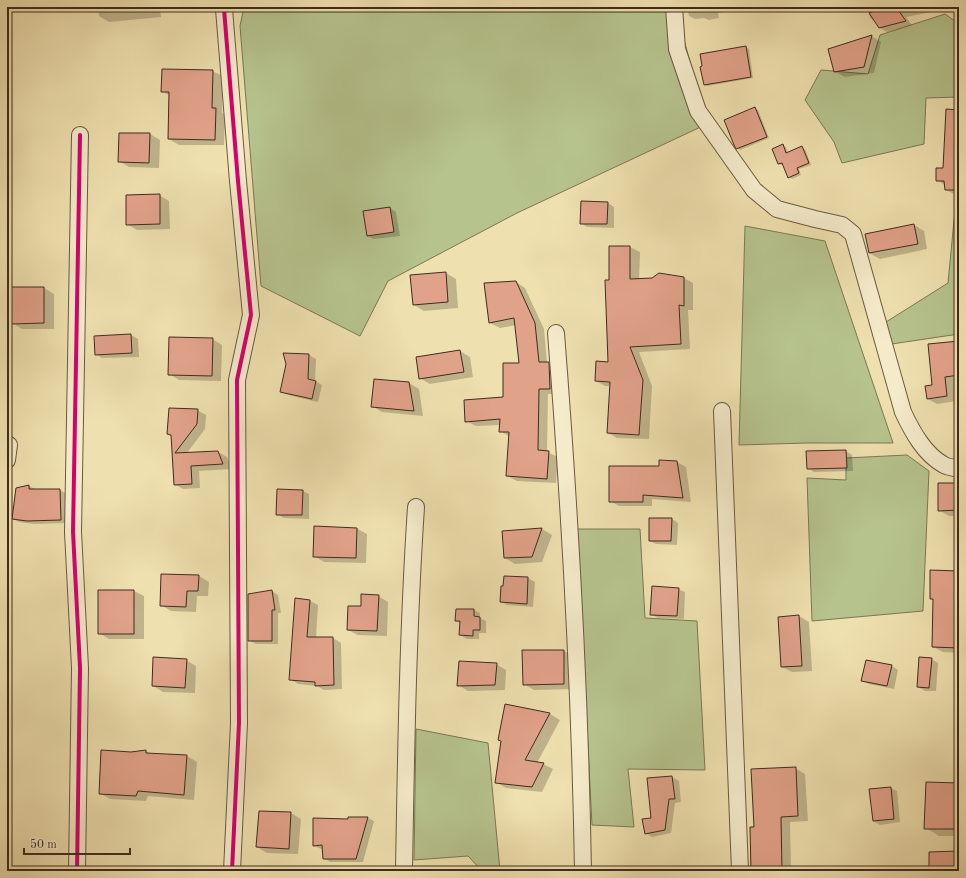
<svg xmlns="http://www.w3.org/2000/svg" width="966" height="878" viewBox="0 0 966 878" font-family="'Old Standard TT',serif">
  <rect width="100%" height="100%" fill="#efe0af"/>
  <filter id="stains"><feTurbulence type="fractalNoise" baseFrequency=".005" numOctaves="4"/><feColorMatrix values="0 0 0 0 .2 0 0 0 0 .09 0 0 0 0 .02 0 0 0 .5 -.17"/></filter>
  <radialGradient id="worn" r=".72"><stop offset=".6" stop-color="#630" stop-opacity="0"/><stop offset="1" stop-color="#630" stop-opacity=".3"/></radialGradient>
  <path fill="#b6c38d" stroke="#7a7854" d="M244,7H675L707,124L517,213L388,281L360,336L261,286L240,26Z
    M945,14L959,24V97L926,98L924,144L842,163L834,142L805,100L821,70L868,74L880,35Z
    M959,209V334L885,345L886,322L948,283L955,210Z
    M745,226L825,241L893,443H807L739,445Z
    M907,455L929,471L923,611L812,621L807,478L846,480V458Z
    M577,529H640L645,618L697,621L705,770L628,769L634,827L592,825Z
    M416,729L488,743L500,871H482L468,856L414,860Z"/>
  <path fill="#0003" d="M98,7H160L161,17L109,22L99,16Z
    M687,7H723L724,12L718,13L719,18L709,20L704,18L695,19L689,16Z
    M888,7H933L936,11L906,17L912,25L887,32L880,28L876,22L870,18L869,14Z
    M872,36L881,42L874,73L845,77L835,72Z
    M746,47L749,49L753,78L707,86L704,84Z
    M212,71L223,76L222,113L225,115L224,145H179L169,139L170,96L162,91Z
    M755,108L758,110L769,138L740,150L737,148Z
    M959,111V194H954L946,190L945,185L937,180L944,169Z
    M150,134L160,140L159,168L129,167L119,161Z
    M783,145L786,147L788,153L802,148L805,149L811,165L799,169L801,175L792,179L789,177L784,164L782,165L779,164Z
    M159,195L169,201L170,229L137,230L127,224Z
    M608,203L614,207V228L587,227L581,223Z
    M390,208L396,212L400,236L374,239L367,236Z
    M914,225L924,231L927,249L880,259L869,253Z
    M610,247H630L640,252L639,280L684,278L693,283V310H688L690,349L639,352L652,386L649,439L617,438L608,433L610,386H605L596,381L609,363Z
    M446,273L456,279L458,308L424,311L414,305Z
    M516,282L525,288L544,329L547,363L558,369L559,394H548L547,452L558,457L556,483L517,481L507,476L510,437L500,431V425L476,426L466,421L504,398L520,364L516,325L500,328L490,323L485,284Z
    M44,288L54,294V329H22L12,323Z
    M131,335L138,339L139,357L102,358L96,354L95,337Z
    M212,339L222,345L221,381L179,380L169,374Z
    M959,342V382H954L957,401L937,404L928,399L933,386Z
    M460,351L470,357L473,377L430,384L420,378Z
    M285,354L309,355L316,359L315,381L322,385L318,402L288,395L281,392L287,364Z
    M409,383L419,389L423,416L382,412L372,406Z
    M197,410L206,415L205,429L187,453L218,452L227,457L231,469L199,471L200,488L183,489L174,484L172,436L168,434Z
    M846,451L852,455L853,471L814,472L808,468Z
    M677,462L686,467L691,502L652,499V506H619L610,501L660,467Z
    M959,484V516H949L939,510Z
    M29,486L35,489L60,490L67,494V523L34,524L19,522L13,519L16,489Z
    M303,491L309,494V519L284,518L277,514Z
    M672,519L678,523L677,545L656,544L650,541Z
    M356,528L367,534L366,563L324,562L314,556Z
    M542,529L552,535L542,562L515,564L505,558L503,532Z
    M959,572V653L943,652L933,647L934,600L931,598Z
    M199,576L209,582L208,596H197L196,612L171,611L161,605Z
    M505,577L528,578L535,582L533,607L507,605L501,602L504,587Z
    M678,589L685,592L684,619L658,618L651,614Z
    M99,591H134L144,596V639H109L99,633Z
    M272,591L278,595L281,613H278V644H256L249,640Z
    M378,596L388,602L387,636L358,635L348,630L362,607Z
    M296,600L310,601L318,605L316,638H333L341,643L342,689L324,690L317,686L298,684L290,679Z
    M474,610L480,613V618L486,621V633H479V639H467L460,635V623L456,621Z
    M799,616L809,622L812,671L792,672L782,667Z
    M564,651L574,657V689L534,690L524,684Z
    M931,659L938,663L936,691H925L918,687Z
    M186,660L196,666L195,693L163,692L153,686Z
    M496,664L506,670L505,690L468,691L458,685Z
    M892,666L898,670L894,689L869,684L862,680Z
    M506,705L550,714L560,720L537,763L543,764L553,769L542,792L506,788L496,782Z
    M146,751L151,754L187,756L197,762L194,800L148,796L146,801L110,799L100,793L131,753Z
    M795,768L805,774L808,821L790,822L791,871H752L755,828Z
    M672,777L679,781L681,802L675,803L671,833L652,837L646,833Z
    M959,784V836H939L926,828Z
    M891,788L897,791L900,822L880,825L873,821Z
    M291,813L301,819L298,854L267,853L257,847Z
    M349,818H368L374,821L363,862H330L324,858L323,849H321L314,846L349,820Z"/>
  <path fill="#e1a28a" stroke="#3f2c1c" d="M885,7H896L906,21L879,28L869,13Z
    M872,35L864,67L834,72L828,49Z
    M746,46L751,77L704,85L700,67L702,66L700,54Z
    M162,69L213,70L212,108H216L215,140L168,139L169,92H161Z
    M755,107L767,137L736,149L734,145L724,120Z
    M946,109L959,110V190H945L944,181H936V168H943Z
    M119,133H150L149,163L118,162Z
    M783,144L786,153L802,146L809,163L797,168L799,173L788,178L782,163L778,164L772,149Z
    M160,194V224L126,225V195Z
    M581,201L608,202L607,224H580Z
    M390,207L394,232L367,236L363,211Z
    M914,224L918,244L869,253L865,234Z
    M609,246H630V279L652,278L659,273L684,277V306L679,305L681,344L630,347L643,380L639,435L607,433L610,382L595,381L596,361L608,362L605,280H609Z
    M446,272L448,302L413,305L410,275Z
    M516,281L535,323L539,362H549L550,389H539L538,450L549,451L547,479L506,476L509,432H499L500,419L465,422L464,400L503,397V363H519L514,318L489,323L484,283Z
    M11,287H44V323L11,324Z
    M131,334L132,353L95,355L94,336Z
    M169,337L213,338L212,376L168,375Z
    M959,341V375L945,377L947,396L927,399L925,386L932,385L928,344Z
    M460,350L464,372L419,379L416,357Z
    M283,353L309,354L308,379L316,381L312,399L280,392L286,364Z
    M374,379L409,382L414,411L371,407Z
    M169,408L198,409L197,424L175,453L218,451L223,464L191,466L192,484L174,485L171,435L167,434Z
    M846,450L847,468L807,469L806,451Z
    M659,460L677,461L683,498L643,495V502H609V466H659Z
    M938,483H959V510L938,511Z
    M29,485V489H60L61,520L27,521L12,519L16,488Z
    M277,489L303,490L302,515H276Z
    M649,518H672L671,541H649Z
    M314,526L357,528L356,558L313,557Z
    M542,528L532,557L504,558L502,531Z
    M930,570L959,571V648L932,647L933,599H930Z
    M161,574L199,575L198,591H187L186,607L160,606Z
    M504,576L528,577L527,604L500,602L501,586H503Z
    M652,586L679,588L677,616L650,615Z
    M98,590H134V634H98Z
    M272,590L275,610H272V641H248V594Z
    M361,594L379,595L377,631L347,630L348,606H361Z
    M295,598L310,600L307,637H333L334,685L315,686V682L289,680Z
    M456,609H474V616L480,617V630H473V636L459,635L460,621H455Z
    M799,615L802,666L781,667L778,617Z
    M522,650H564V684L523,685Z
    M153,657L187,659L185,688L152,686Z
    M919,657L932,658L929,688L917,687Z
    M866,660L892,665L887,686L861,681Z
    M459,661L497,663L495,685L457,686Z
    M505,704L550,713L525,760L544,763L532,787L495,783L501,741L498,740Z
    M101,750L131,752L146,750V753L187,755L184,795L138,791L136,796L99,794Z
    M796,767L798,816L781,817L782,871H751L750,827H754L751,769Z
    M672,776L675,799H669L665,830L645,834L642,819L651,818L647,778Z
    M926,782L959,783V829H924Z
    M891,787L894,819L873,821L869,789Z
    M259,811L291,812L289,849L256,847Z
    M348,817H368L356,859H323L322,845L313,846V818L348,819Z
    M959,851V871H929V852Z"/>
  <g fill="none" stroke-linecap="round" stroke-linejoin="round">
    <g stroke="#6b5941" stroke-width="18">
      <path id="street" d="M222,7L224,9L238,181L251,315L237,380L239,723L232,871
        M674,7L677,49L698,111L754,190L777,209L815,219L842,225L853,234L903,412C912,431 924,454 944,465C948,467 954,468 959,469
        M556,333C570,512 580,691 583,871
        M722,411L740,871
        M7,460L9,445
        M77,871L80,668L73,532L80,135
        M404,871C406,749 408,628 416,507"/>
    </g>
    <use href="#street" stroke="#f5ebcb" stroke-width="16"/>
    <g stroke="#f5ebcb" stroke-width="6">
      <path id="cycleway" d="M222,7L224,9L238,181L251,315L237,380L239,723L232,871
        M77,871L80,668L73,532L80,135"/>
    </g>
    <use href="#cycleway" stroke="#d6006c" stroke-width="4"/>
  </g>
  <rect width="966" height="878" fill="none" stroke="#efe0af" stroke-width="24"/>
  <rect x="8" y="8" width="950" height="862" fill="none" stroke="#3f2c1c" stroke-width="2"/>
  <rect x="12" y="12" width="942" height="854" fill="none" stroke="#3f2c1c"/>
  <path d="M24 848v6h106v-6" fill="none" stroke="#3f2c1c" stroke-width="2"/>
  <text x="30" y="848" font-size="12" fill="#3f2c1c" stroke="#f5ebcb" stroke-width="3" paint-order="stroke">50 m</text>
  <rect width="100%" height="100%" filter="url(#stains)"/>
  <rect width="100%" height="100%" fill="url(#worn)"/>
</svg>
